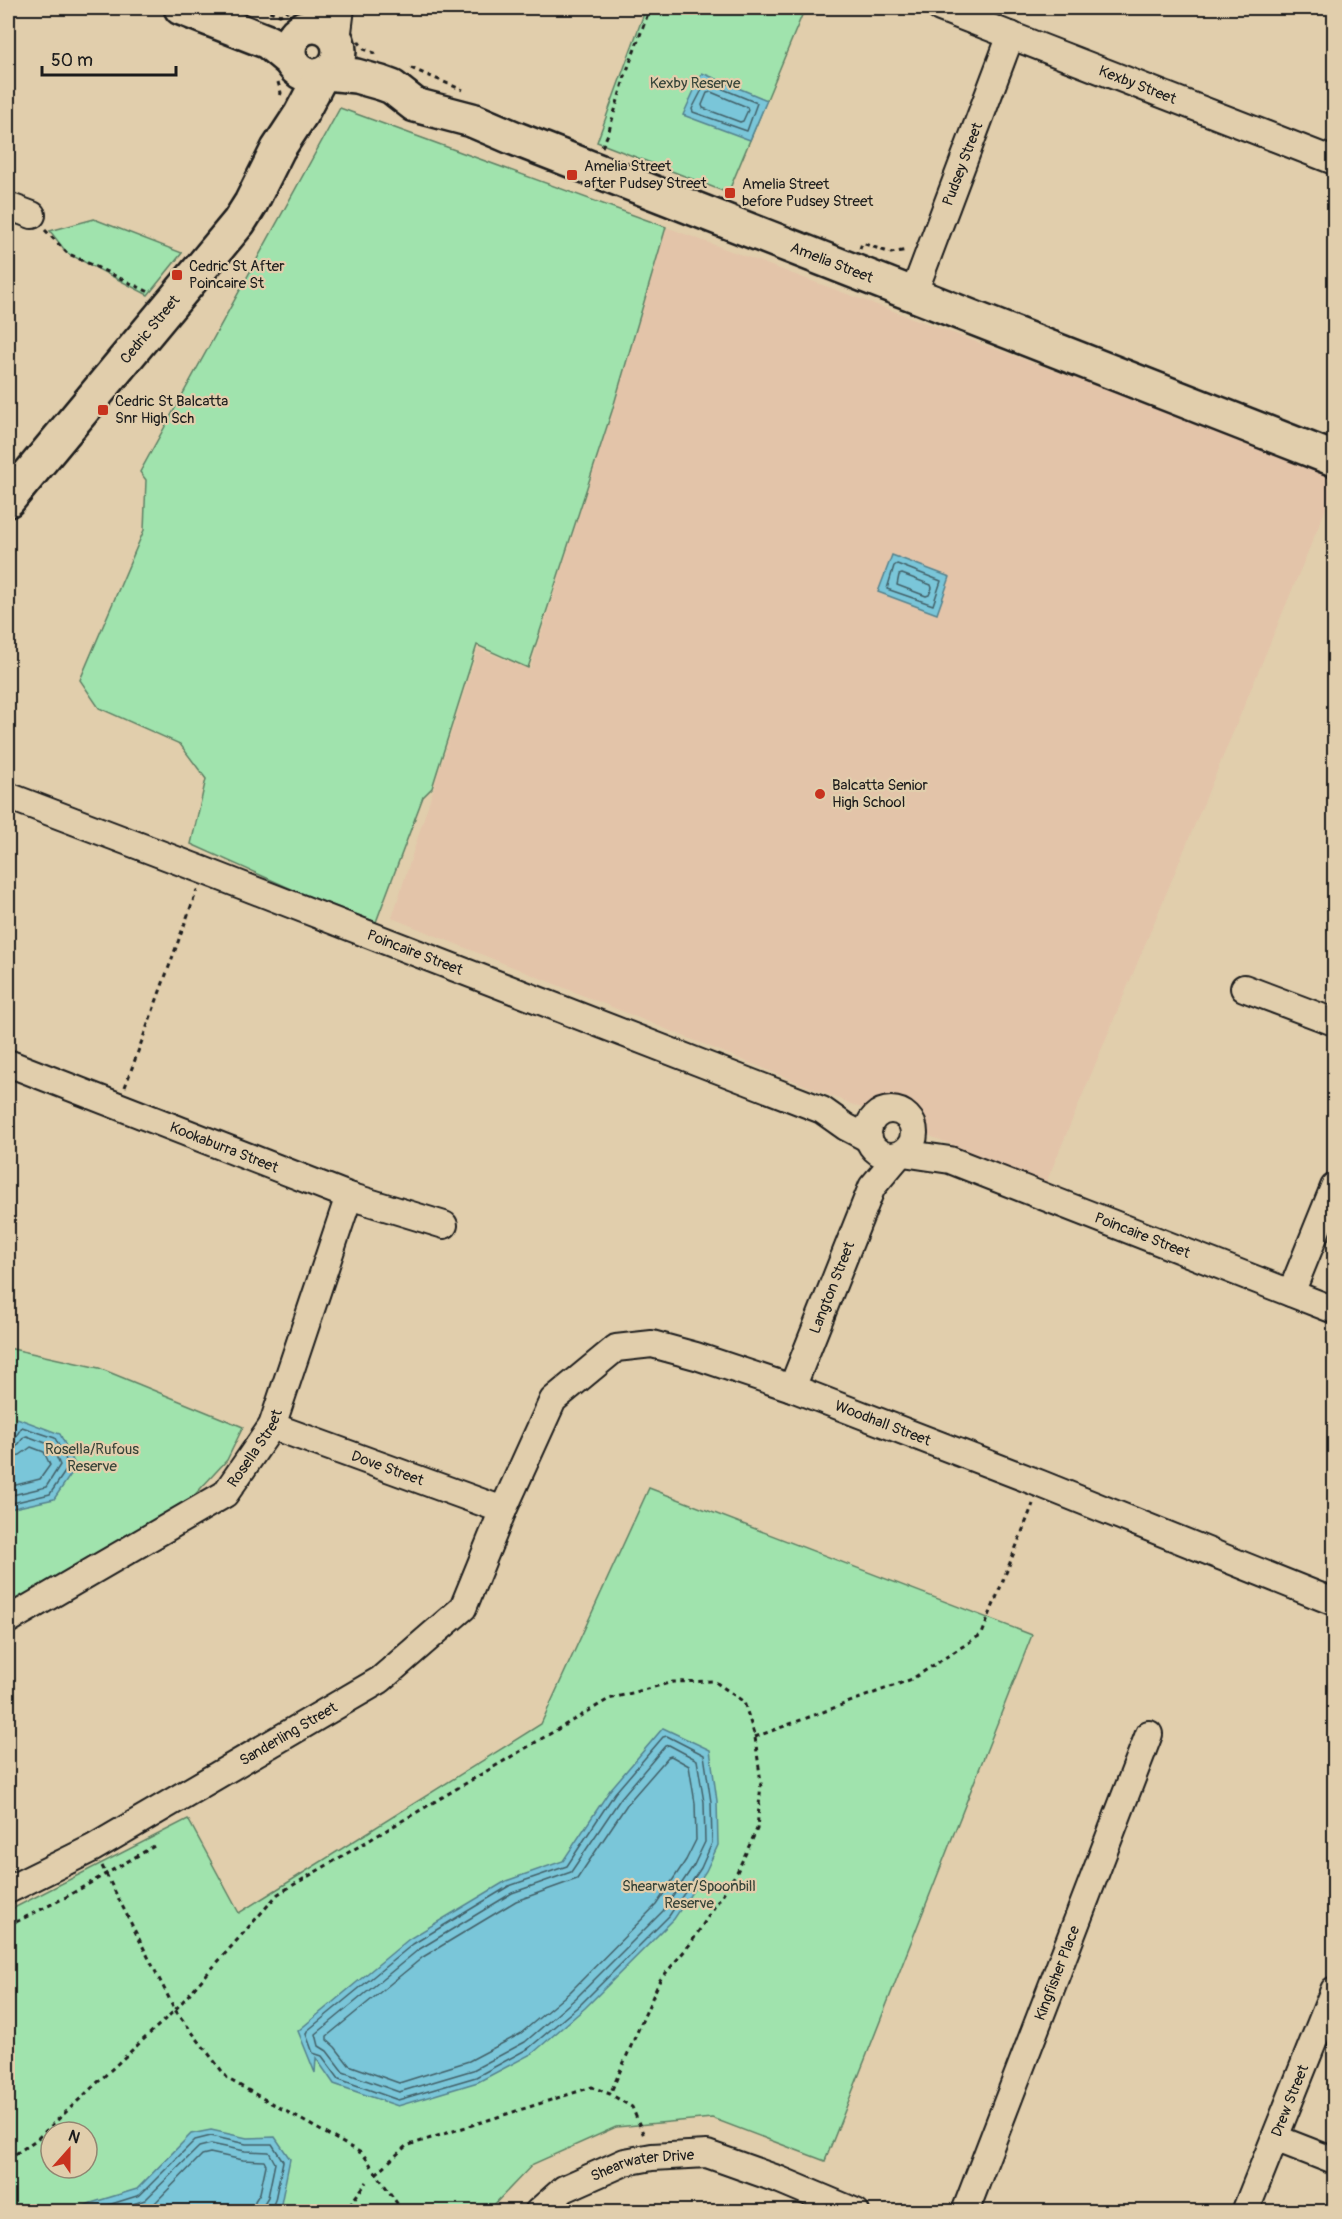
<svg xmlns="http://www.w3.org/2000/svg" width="1342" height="2219" viewBox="0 0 1342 2219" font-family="Pangolin,sans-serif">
  <rect width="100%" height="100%" fill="#e1ceac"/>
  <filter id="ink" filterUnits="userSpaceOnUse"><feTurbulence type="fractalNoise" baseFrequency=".0167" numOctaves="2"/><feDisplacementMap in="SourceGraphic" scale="12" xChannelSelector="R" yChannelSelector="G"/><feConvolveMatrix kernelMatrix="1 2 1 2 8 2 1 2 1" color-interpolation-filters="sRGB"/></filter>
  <g filter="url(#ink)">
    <path fill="#e3c4a9" d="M666,227L1334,474V489L1046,1183L392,918L478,649L530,669L612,411Z"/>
    <path fill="#a0e3ad" stroke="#5e8064" stroke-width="1.5" fill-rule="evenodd" d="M646,8H805L728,193L597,142Z
      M340,108L666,227L612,411L528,668L477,645L432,788L423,797L376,922L296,891L191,844L206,779L180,744L99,708L80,680L144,530L146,480L140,472Z
      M94,219L182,253L148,295L67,253L50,231Z
      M8,1348L99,1368L243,1427L227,1460L189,1501L8,1605Z
      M649,1488L1032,1635L825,2161L712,2118L616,2127L533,2164L488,2211L8,2212V1911L188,1819L239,1913L541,1724ZM51,2132H87V2168H51Z"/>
    <path fill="#7ac6d9" stroke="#54828d" stroke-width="1.5" d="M702,73L767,100L750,140L683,115Z
      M892,555L950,577L937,614L878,592Z
      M17,1418L60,1434L76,1467L54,1499L9,1509L8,1502V1442Z
      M663,1728L710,1750L717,1801L718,1845L706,1871L674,1919L585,2008L533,2053L478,2082L398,2106L334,2084L316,2058L315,2073L298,2031L409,1939L506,1881L563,1861L610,1790Z
      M211,2130L247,2138L275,2137L290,2159L281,2204L274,2211H71L91,2203L137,2189L191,2134Z"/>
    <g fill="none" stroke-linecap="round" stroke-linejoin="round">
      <path stroke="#426068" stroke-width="1.5" d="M706,82L757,103L747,131L693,112L692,109Z
        M711,92L747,107L748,110L743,121L740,122L703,108L702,105L707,93Z
        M897,564L941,581L933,605L887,589L894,566Z
        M902,574L931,585L932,588L929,595L926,596L897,585L899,575Z
        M8,1441L14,1439L22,1427L55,1438L69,1466L50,1494L8,1504
        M8,1449L17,1446L24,1437L27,1436L51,1445L60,1465L46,1487L8,1496
        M8,1458L20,1455L31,1447L44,1452L50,1465L40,1479L8,1487
        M667,1736L704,1755L711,1802L712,1843L701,1868L669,1916L581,2004L529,2048L476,2077L398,2100L339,2079L322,2056L313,2053L306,2034L307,2031L413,1944L509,1886L567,1866L615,1793L663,1737Z
        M669,1745L697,1760L704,1802L705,1842L694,1865L663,1911L576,1998L525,2042L473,2070L399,2092L343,2072L327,2051L319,2046L316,2034L418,1950L512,1893L571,1872L621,1798L665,1746Z
        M671,1756L689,1766L695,1803L696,1840L686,1860L656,1905L570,1992L520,2034L469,2061L399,2083L349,2065L335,2047L327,2040V2036L423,1957L516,1901L577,1879L628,1803L668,1757Z
        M86,2212L140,2195L195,2140L211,2136L246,2144H272L283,2161L275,2200L270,2212
        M110,2212L145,2200L199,2147L211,2144L245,2151L269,2152L275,2163L268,2197L263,2205L262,2212
        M142,2212L152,2206L202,2155L210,2153L243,2160L264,2161L266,2165L260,2193L255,2201L253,2212"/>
      <g stroke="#1c1c1c" stroke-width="30">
        <g id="minor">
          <path id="s1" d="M940,8L1334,161"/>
          <path d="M308,26L323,8"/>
          <path d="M337,40L341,8"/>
          <path d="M8,206L32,215"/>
          <path id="s2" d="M913,295L1011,35"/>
          <path id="s3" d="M8,796L205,871L822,1110L846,1127L869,1139"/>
          <path d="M1244,988L1334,1022"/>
          <path id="s4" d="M8,1063L349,1196L444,1225"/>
          <circle cx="891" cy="1133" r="23"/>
          <path id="s5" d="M903,1153L950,1160L1334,1310"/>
          <path d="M1291,1293L1334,1187"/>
          <path id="s6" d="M792,1388L872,1187L899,1155"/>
          <path id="s7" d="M272,1426L503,1510"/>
          <path id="s8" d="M8,1620L225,1494L272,1426L349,1196"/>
          <path id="s9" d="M8,1890L93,1848L380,1680L463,1608L503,1510L553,1400L616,1348L652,1344L696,1356L792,1388L1041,1484L1334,1602"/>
          <path d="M1275,2138L1334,2161"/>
          <path id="s10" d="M538,2212L564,2189L625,2162L652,2157L707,2154L780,2180L856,2212"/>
          <path id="s11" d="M965,2212L1149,1734"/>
          <path id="s12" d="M1245,2212L1334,1990"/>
        </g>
      </g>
      <g stroke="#1c1c1c" stroke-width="38">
        <g id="major">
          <path d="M181,8L268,42L291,61"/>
          <circle cx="314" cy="51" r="25"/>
          <path id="s13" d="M327,73L356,76L381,83L392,87L415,105L472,120L514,138L1334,459"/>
          <path id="s14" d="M8,500L239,222L251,203L278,149L301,114L321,76"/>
        </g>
      </g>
      <path stroke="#1c1c1c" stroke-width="3" stroke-dasharray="4.5 4.5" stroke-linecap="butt" d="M261,8L280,15L294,8
        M905,8L920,13
        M358,41L364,49L377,54
        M411,68L463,90
        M278,82L281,93L279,99
        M602,147L608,134L625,76L650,8
        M45,230L67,253L149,292
        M860,249L862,243L891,253L907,250
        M125,1087L197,890
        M755,1737L912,1679L982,1634L1033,1504
        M102,1866L175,2010L228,2079L363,2154L403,2212
        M8,1926L66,1897L156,1845
        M8,2159L36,2140L175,2010L278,1894L609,1699L673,1682L714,1681L744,1702L755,1737L761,1783L757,1829L737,1872L691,1943L660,1980L610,2094
        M376,2174L406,2146L592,2087L610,2094L632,2107L645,2138
        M344,2212L367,2182"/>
      <use href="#minor" stroke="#e1ceac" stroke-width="26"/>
      <use href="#major" stroke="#e1ceac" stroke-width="33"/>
    </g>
  </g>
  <g fill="#c8321e" stroke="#e1ceac" stroke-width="2">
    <rect x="566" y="169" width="12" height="12" rx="3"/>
    <rect x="724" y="187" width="12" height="12" rx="3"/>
    <rect x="171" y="269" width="12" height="12" rx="3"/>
    <rect x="97" y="404" width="12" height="12" rx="3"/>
    <circle cx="820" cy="794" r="6"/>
  </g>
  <g text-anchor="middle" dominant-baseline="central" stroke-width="4.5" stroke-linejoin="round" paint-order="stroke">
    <g font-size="15" fill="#364439" stroke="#e1ceac">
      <text x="695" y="83">Kexby Reserve</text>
      <text x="92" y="1449">Rosella/Rufous<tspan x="92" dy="17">Reserve</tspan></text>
      <text x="689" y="1886">Shearwater/Spoonbill<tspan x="689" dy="17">Reserve</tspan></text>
    </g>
    <g font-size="15" fill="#1c1c1c" stroke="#e1ceac">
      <text stroke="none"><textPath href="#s1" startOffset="212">Kexby Street</textPath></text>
      <text stroke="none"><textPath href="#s2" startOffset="140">Pudsey Street</textPath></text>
      <text stroke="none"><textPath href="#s13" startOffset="542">Amelia Street</textPath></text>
      <text stroke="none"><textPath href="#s14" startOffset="222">Cedric Street</textPath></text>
      <text stroke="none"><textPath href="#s3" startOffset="436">Poincaire Street</textPath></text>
      <text stroke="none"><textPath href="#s4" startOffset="232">Kookaburra Street</textPath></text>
      <text stroke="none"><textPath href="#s5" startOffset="254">Poincaire Street</textPath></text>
      <text stroke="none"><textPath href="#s6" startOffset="108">Langton Street</textPath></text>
      <text stroke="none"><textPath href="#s9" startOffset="1126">Woodhall Street</textPath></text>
      <text stroke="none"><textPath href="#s8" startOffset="306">Rosella Street</textPath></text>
      <text stroke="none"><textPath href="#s7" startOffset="123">Dove Street</textPath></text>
      <text stroke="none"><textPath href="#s9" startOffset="321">Sanderling Street</textPath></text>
      <text stroke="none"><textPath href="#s11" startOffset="256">Kingfisher Place</textPath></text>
      <text stroke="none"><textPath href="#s12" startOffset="120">Drew Street</textPath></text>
      <text stroke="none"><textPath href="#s10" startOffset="118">Shearwater Drive</textPath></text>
    </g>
    <g font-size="15" fill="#1c1c1c" stroke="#e1ceac" text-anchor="start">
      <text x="584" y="166">Amelia Street<tspan x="584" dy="17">after Pudsey Street</tspan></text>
      <text x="742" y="184">Amelia Street<tspan x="742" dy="17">before Pudsey Street</tspan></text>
      <text x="189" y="266">Cedric St After<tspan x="189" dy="17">Poincaire St</tspan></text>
      <text x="115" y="401">Cedric St Balcatta<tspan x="115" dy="17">Snr High Sch</tspan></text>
      <text x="832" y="785">Balcatta Senior<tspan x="832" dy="17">High School</tspan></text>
    </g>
  </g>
  <rect width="1342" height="2219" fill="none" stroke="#e1ceac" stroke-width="30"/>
  <rect x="15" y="15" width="1312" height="2189" fill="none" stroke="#1c1c1c" stroke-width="2" filter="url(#ink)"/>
  <g transform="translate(69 2150) rotate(21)"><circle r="28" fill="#e1ceac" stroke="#928772" stroke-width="1.5"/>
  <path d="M0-4.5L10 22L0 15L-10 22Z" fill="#c8321e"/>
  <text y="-9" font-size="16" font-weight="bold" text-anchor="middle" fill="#1c1c1c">N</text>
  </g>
  <path d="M42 66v9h134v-9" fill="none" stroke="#1c1c1c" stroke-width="3"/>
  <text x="51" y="66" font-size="18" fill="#1c1c1c" stroke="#e1ceac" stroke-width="4.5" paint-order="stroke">50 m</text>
</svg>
